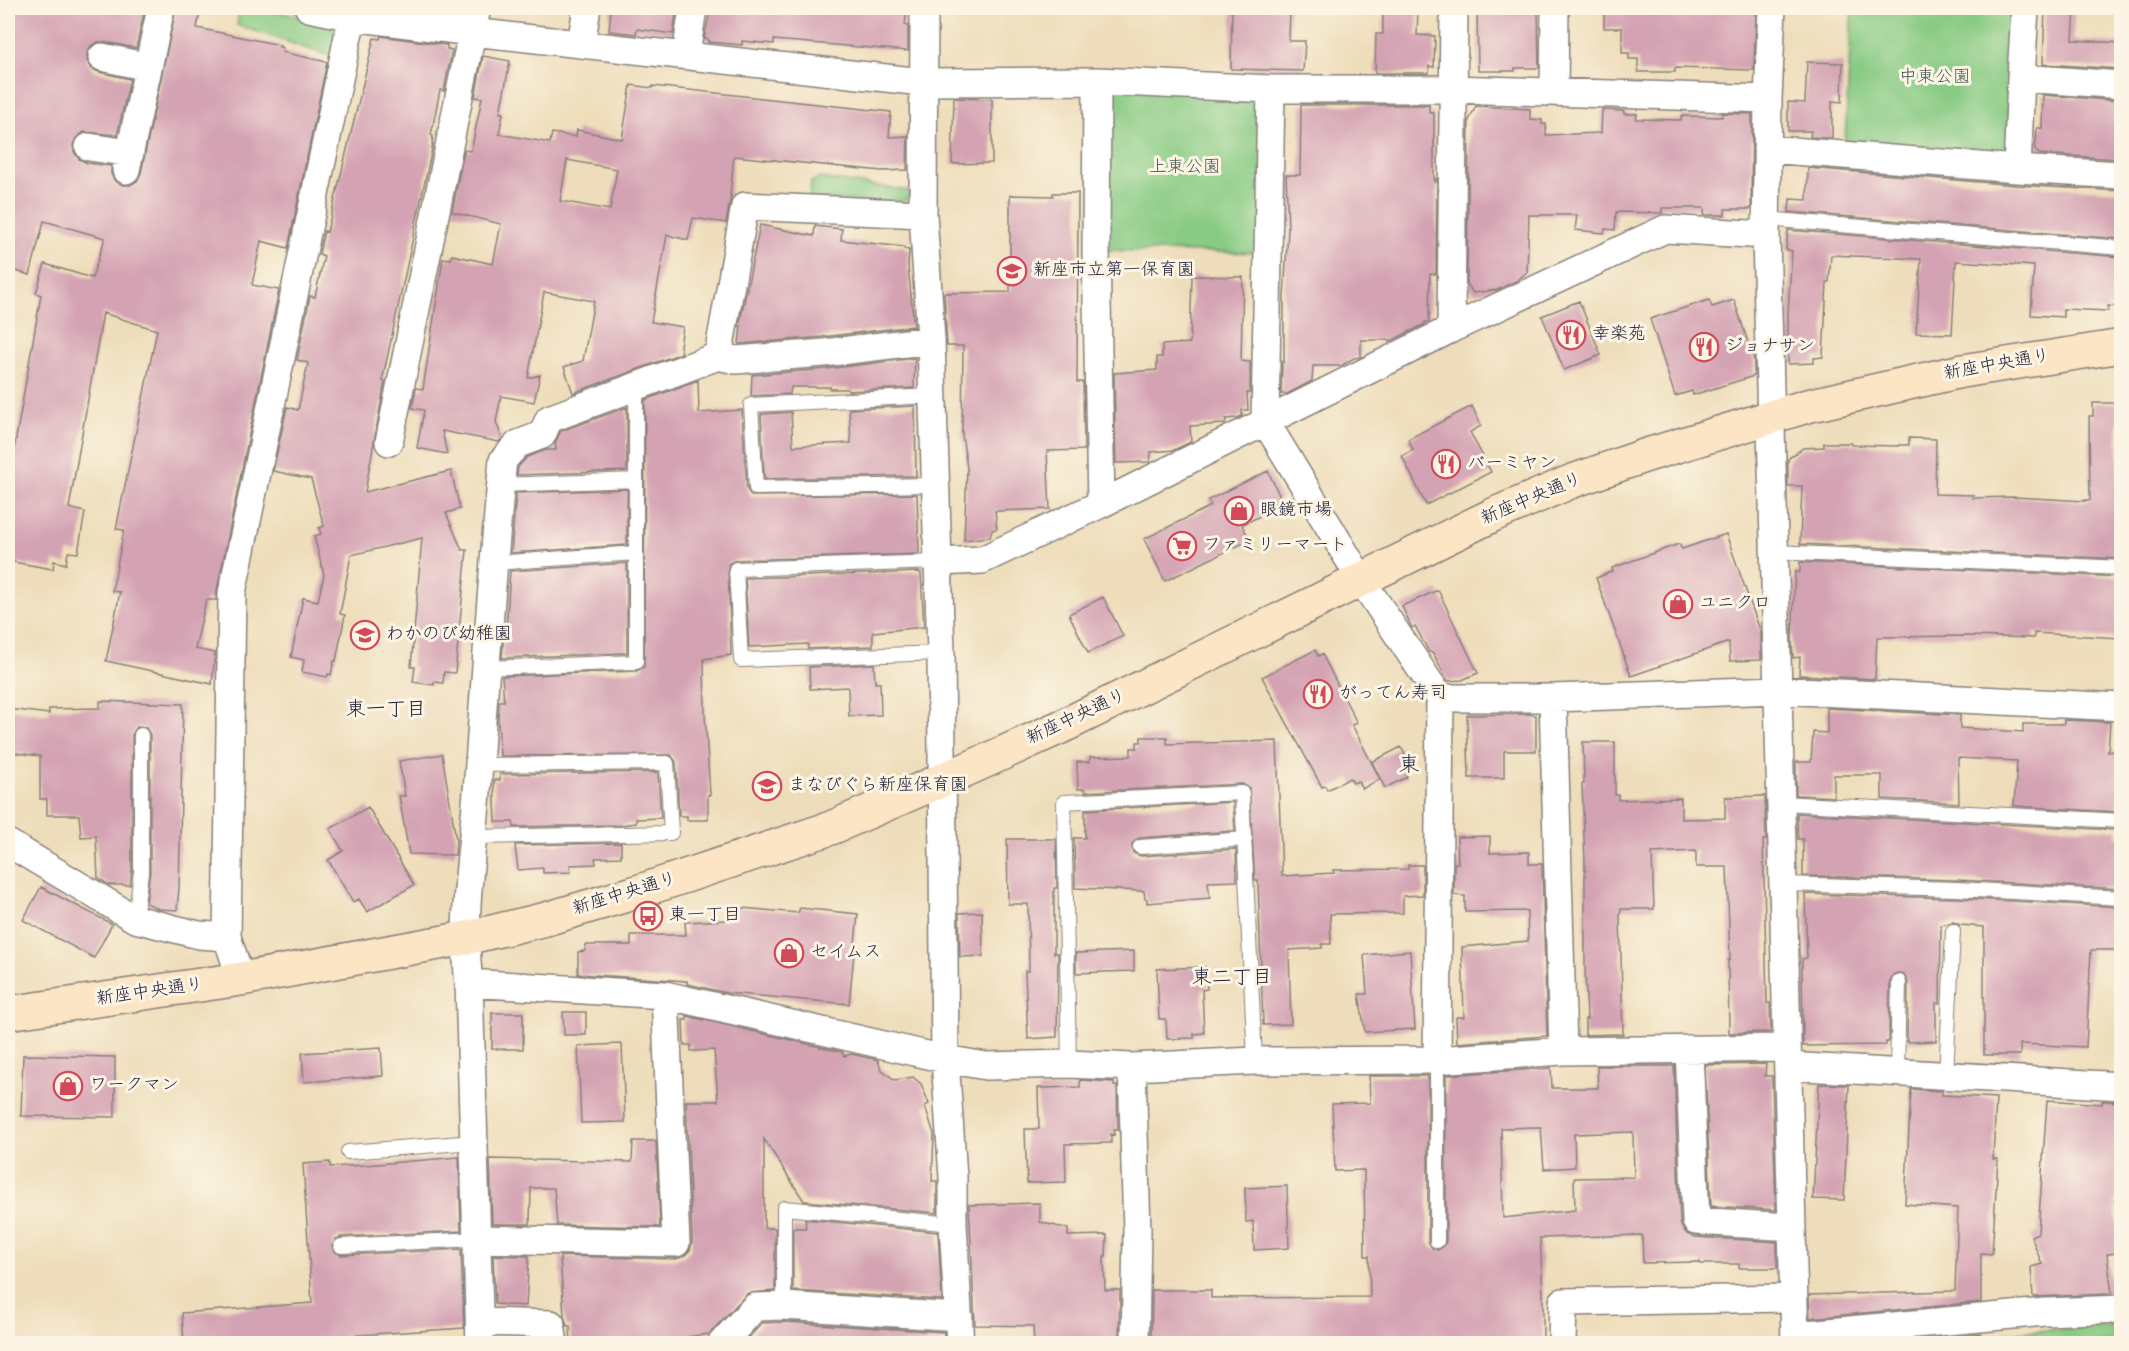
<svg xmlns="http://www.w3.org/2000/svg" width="2129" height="1351" viewBox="0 0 2129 1351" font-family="'Gochi Hand','Klee One',sans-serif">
  <rect width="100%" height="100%" fill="#fcf5e5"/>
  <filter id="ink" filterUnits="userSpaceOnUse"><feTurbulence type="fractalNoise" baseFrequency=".0167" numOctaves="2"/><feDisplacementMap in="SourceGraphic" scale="12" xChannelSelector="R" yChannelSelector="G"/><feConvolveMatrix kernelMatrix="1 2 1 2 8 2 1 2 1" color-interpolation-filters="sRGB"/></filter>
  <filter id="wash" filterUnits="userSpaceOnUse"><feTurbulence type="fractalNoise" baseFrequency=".008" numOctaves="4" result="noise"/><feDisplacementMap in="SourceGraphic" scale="24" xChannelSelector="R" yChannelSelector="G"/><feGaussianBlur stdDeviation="1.35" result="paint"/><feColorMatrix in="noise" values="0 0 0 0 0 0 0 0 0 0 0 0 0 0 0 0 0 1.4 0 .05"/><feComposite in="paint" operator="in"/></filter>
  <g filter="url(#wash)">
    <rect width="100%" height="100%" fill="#eeddba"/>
    <path fill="#88cb83" stroke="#55765f" stroke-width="1.5" d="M240,8H255L329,21L339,39L335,58L237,25Z
      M1852,8H2010L2008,154L1845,142Z
      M1097,81L1271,89L1267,253L1096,250Z
      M820,178L910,191V198L896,204L809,198L811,182Z
      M2121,1325V1343H2007L2006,1333Z"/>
    <g id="blocks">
      <path fill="#d4a3b3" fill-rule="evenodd" d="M10,8H145L136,48L105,42H98L91,46L87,53V61L92,69L99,72L130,79L117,135L84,132L76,138L73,145L74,152L79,159L87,163L111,166V174L115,181L123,185H130L137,181L141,173L176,8H201L197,28L280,45L279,47L283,48L282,52L327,62L288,248L261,241L252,285L279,290L217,590L216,600H206L195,649L215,653L212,684L106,661L120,592L112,591L124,530L116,529L157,330L103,313L69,508L85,512L78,553L68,552L66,564L54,561L53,569L8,561V484L41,295L36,293L45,264L92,278L105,238L44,221L30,275L8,269V130L13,96L8,95V28Z
        M611,8H677L673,34L637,29L636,34L609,31Z
        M711,8H907L905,25L908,26V51L774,40V44L742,41V45L708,42V39L704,38Z
        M1232,8H1290L1289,41H1305L1303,71L1231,69Z
        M1383,8H1418L1417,35L1435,36L1434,67L1429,66V73H1375L1376,34H1383Z
        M1477,8H1538L1539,68H1515V71H1478Z
        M1604,8H1756L1754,70L1675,68V72H1638V59H1629V53H1622V28H1604Z
        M2045,8H2075L2073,40L2121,43V69L2043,64Z
        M381,36L447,45V49L452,50L444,91L440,90L431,135L433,136L432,144H433L383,377V381H385L365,492L451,471L460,509L446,513L462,550H467L455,673L444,672L443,683L434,682V685L413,682L415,667H411L422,538L351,555L340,614L345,615L336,661H334L331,675L328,674L327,677L302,672L304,660L291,657L303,598L318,601L324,575L314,536L321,534L319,528L324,526L311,479L273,471L287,407L298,410L308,363L297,360L310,296L315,297L324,256L319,254L324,231L327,232L374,38L380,39Z
        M483,56L510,61L500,113H503L499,134L550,143L552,133L576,137L577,130L622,139L631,85L652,88L653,86L891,112L889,137L908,136L907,170L882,171L734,156L730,195H731L726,223L693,218L688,240L667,235L651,322L683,327L680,346L682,353L573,393L564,367L583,361L594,301L544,292L528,378L540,375L534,402L501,396L496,422L502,438L499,442L442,431L447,454L417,448L424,410L412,408L416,388L423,389L443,258L451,259L452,255L493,264L501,224L452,212L464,150L471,151L482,98L475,97ZM567,160L617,169L610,210L560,201Z
        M1807,62L1843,63L1842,102L1832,101V138L1810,137L1811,131H1788V102L1805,103Z
        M2043,95L2121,101V159L2039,154L2035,150L2037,128H2042Z
        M954,98L992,99V163L952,164Z
        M1301,105H1429V113H1434V182L1437,178L1436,274H1430L1429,322H1425V324L1393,340H1361V357L1354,358L1341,366H1313L1312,381L1287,394H1281L1282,362H1284V296L1288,230L1286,175H1300Z
        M1476,106L1530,109V119L1542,120V124H1546V135L1601,133L1602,110L1624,111V114H1637L1636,119L1681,120V116L1722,117V113L1752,114L1751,209H1725V215H1704V208H1662V213L1616,212L1615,230L1605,229L1604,233L1575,230L1577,215H1529L1527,272L1518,280L1497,290L1473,293L1467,284L1469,120Z
        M1808,168L2016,185L2121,191V239L1789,212L1790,199L1807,200Z
        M1053,193H1078L1077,382H1083L1084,450L1047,451L1050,509L995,511L997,529L992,530L990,537L964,540L967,468L962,435L963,346H947L944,293L1010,292V195L1053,196Z
        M760,225L814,236L815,226L842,229L841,240L904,247V249L909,250L908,266L914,326L822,337L739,344L741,326H739Z
        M1788,230L2121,257V307L2108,306V311L2063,309V317L2031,315L2034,266L1956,261L1952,334L1916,333L1921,259L1831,255L1829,282H1827L1823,357L1814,358V363L1788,364V312L1792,251L1786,250Z
        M1192,276L1243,277L1241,361L1250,362V393H1247L1248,410H1242V416L1237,418L1226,419L1225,424L1190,426L1191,442L1174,450L1151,452L1150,462L1116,463L1114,373L1157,370V357H1162V345L1190,343Z
        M1709,300L1712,307L1734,300L1754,360V376L1693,395L1692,391L1675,396L1650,319Z
        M1579,301L1601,355L1564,370L1542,316Z
        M915,358L914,388L848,391V389H830V387H791L790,394L751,396L752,375L826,369Z
        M698,380L699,413L742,410L747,489L751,496L917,494L919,554L736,560L728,564L731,655L704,659L705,714L710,795H708V820H687V816H679L676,762L671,755L500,756L498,719L499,701H504L502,676L636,671L644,667L645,400Z
        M2093,403H2118V501H2121V559L1800,544L1802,486H1788V459L1803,448L1824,447V443H1851V445L1899,446V445H1909V438L1936,439L1935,494L1974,495L1973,498L2014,497L2085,501V500H2090L2089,416H2093Z
        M915,406L916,476L764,479L761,414L791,412L793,446L851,443L849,409Z
        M1472,406L1481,426L1470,432L1491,472L1426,505L1402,456L1413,450L1408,439Z
        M627,407V471L517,475L518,467L527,457L546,450H556L555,443L561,431Z
        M1268,471L1281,499L1258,513L1260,516L1242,525L1250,540L1165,581L1144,539L1211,506L1208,500Z
        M627,489V545L511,553L516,493Z
        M1726,534L1761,633V660L1730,661L1729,642L1631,676L1596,578L1613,571L1612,568L1679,544L1682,549Z
        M1800,562L2121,577V638L2034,633V638L1969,636L1877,637L1875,679L1799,675L1800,657L1793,658L1792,641L1795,572H1800Z
        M627,563V653L502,658L504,630H506L510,571Z
        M919,572L921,573L924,627L873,632V646L808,649V644L749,647L745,578Z
        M1438,590L1478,673L1462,680L1448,681L1433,653L1429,652L1415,626L1412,628L1410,624L1402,606Z
        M1103,597L1123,636L1088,653L1069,614Z
        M1315,650L1318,656L1322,654L1357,723L1352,725L1380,779L1362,789L1358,781L1353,783L1350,778L1327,790L1325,786L1322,787L1262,677Z
        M874,664L875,683H880L881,715L849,716L848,687L810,689L809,667Z
        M100,701L183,704L179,888L177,910L159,909L146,903L150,872V735L146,728L137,727L132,735V871L130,885H109L98,878L96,836L81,837L79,815H47V799H40V756L8,752V709L49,714V709L100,708Z
        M1827,708L1960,715V728L2023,732V724H2064V720L2110,722L2108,751L2121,752V797H2119L2118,812L2014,806L2017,761L1958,758L1959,803L1882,799V775H1834V797L1796,795V762H1811L1813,732L1827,733Z
        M1531,714L1536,715V751H1504V778H1469L1467,715Z
        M1141,737H1167V744L1277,741L1282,876L1334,873L1333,870L1408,869V865H1423V895L1403,896V913L1330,914L1331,944H1322V948L1289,950L1291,1024L1263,1025L1258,881H1255L1249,788L1242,784L1085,792V789H1078L1077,762H1090V757L1131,756V748H1137V742H1141Z
        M1583,742H1615V795H1618V800L1681,798V819L1725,818V797L1765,796L1766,840H1763L1767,1003H1770L1771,1032L1729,1033L1728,960H1730L1727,867H1696V851L1652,853L1654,909H1621L1620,916L1623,1034L1585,1035V1019H1587L1585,970V862L1582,784H1584Z
        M1401,747L1410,765L1403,768L1407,777L1385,788L1372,762Z
        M442,754L456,839L455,855L409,854L399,796H405L399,761Z
        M658,772L661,818L636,819V823L621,825L514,827L513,822H496L494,780H500V774Z
        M1233,802L1235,831L1139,838L1132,844L1133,853L1141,856L1236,849L1237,881L1208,882L1210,898L1147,903V899H1145L1144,891L1075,888L1074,838H1085V810Z
        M368,807L414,885L367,912L359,899L353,902L328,860L343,851L330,829Z
        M1797,813L2117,830V837H2121V889L1957,880L1803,876V839H1798Z
        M1490,836V853L1529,852V864H1542L1547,1036L1457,1043L1456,1017H1464L1462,947L1528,941L1527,911L1465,912V896L1454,895V863H1458L1457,837Z
        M1007,839H1056L1057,888H1054V953H1058L1057,1037L1028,1039L1025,971H1029L1028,904H1008Z
        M621,843V857L595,858L596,864L570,865L571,872L543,873V868L518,870L515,845Z
        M41,887L112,924L94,958L23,920Z
        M1805,894L1957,898L2121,907V950H2091L2086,1047L2020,1044V1055H1984V927L1960,925L1953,922L1941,925L1940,1003H1936V1041L1907,1042L1908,982L1904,975L1899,973L1894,974L1890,981L1889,1042H1886V1045L1803,1046L1802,959L1807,958Z
        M730,907L798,913L800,908L858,914L849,1004L727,993L687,984V981L578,974V952L585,951V945H631V935H686L685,922L728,920Z
        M982,912L983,956L960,957L959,913Z
        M1134,951V971L1076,973V953Z
        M1410,951L1415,1029L1365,1032L1359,994H1367L1364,955Z
        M1206,967L1207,989L1202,990L1204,1033L1194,1034V1038L1167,1039L1166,1019H1159L1157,969Z
        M563,1012H586V1035H564Z
        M492,1013H523V1049H492Z
        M687,1016L842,1052L844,1056L851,1054L878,1060L881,1069L895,1080L913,1077L921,1084L929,1104L925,1106L934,1134L932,1181H937V1213L804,1201L764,1139V1228H775V1291L748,1293L709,1334L687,1337V1339L659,1340V1342L571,1344L570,1326H567L564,1316L560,1256L676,1259L684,1256L690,1250L692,1242L686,1101H718L714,1050L691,1051V1045H684L683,1020H687Z
        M622,1044L625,1122L581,1123L578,1046Z
        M381,1048L383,1076L304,1082L302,1053Z
        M23,1055L115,1057V1117L21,1116Z
        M1766,1064L1765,1076H1772L1776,1210L1711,1206L1705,1065Z
        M1597,1066H1674L1680,1222L1682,1228L1687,1234L1695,1237L1777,1242V1268H1739V1264H1700V1262L1643,1263L1642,1235L1540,1238L1543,1293V1344H1151L1152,1290H1211V1298L1370,1297L1369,1256H1365L1364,1170L1335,1171L1332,1104L1370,1103L1369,1076H1428V1241L1432,1248L1438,1250L1444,1246L1446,1241V1075L1551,1068L1552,1088H1598ZM1541,1127L1544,1169L1575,1167L1574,1134L1633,1132L1634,1177L1574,1178L1575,1210L1503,1218L1501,1128Z
        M1080,1080L1114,1082V1086H1117L1118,1130H1114V1135L1111,1134V1143L1065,1144L1066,1182L1027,1183L1025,1129H1039L1038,1088L1080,1087Z
        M1819,1084L1849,1085L1844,1200L1813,1199Z
        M1911,1089L1942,1091V1095L1996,1098L1993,1159H1998L1992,1254L1981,1253V1302L1810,1318L1809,1295L1955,1291L1958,1208L1905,1204Z
        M2047,1100L2102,1104V1101L2121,1102V1200H2115L2119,1253L2107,1254L2112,1294L2033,1297L2031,1267L2042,1264L2031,1236L2038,1233Z
        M633,1141H656L660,1227L557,1225L554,1188H531L530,1224H492L490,1159L632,1162Z
        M459,1157L461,1231L341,1237L336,1239L332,1246L334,1251L341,1255L461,1249L464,1328L343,1336V1344H184L182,1313L312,1303L303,1164L330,1162V1167L366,1165Z
        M1287,1186L1289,1248L1254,1250L1253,1221L1246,1222L1245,1188Z
        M1040,1203V1222L1068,1229V1236L1107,1235L1106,1256H1104L1105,1290H1120L1119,1344H1034L1033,1326L975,1325L969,1205Z
        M805,1219L938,1232L942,1300L793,1291V1228H806Z
        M493,1255L529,1256L526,1306L495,1304Z
        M784,1322L944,1332V1344H743L762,1323Z
        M1981,1334V1344H1875Z"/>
    </g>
  </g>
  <g filter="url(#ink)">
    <use href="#blocks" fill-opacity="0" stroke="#88807a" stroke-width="1.5"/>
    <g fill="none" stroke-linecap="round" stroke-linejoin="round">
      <g stroke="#88807a" stroke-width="16">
        <path id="lane" d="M1766,219L2122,248
          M932,396L751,405L756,488L934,485
          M500,485L636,480
          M1774,552L2122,568
          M938,562L736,569L741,660L941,653
          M494,563L636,553
          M486,668L636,662V386
          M1781,803L2122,821
          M474,837L671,833L667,763L479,765
          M1140,847L1245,839
          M1783,884L1957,889L2122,898
          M135,919L141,872V735
          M1069,1064L1064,802L1242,793L1255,1061
          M1897,1073L1899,982
          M1946,1076L1953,931
          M348,1152L474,1142
          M1437,1241V1060
          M341,1246L477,1239
          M784,1306V1208L953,1224"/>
      </g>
      <g stroke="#88807a" stroke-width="30">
        <path id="street" d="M309,8L352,17L472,32L922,82L1097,81L1271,89H1452L1768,99
          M924,8L923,214L931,340L938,562
          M1772,8L1768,99L1766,235L1795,1344
          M2025,8L2021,78L2122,85
          M581,44L587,8
          M686,55L693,8
          M102,57L148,67
          M1097,81L1096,250L1101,504
          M1271,89L1265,421L1362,581L1440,698H1553L1778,690L2122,707
          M1554,92L1555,8
          M89,147L130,153
          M1767,149L2017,169L2021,78
          M2017,169L2122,175
          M126,170L161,8
          M923,214L745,206L718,356L549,419L542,435L518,444L503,460C492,570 485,681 477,792C472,856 461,919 469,983L665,995L945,1059L986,1066L1069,1064L1132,1067L1255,1061L1437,1060L1563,1051L1787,1048
          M1451,329L1454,8
          M718,356L736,360L824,353L931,340
          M389,442L477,8
          M1553,698L1563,1051
          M8,843L135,919L199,935L227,937L241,979
          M227,937L232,593L352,17L362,8
          M469,983L480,1344
          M1689,1049L1696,1221L1791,1227
          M1437,1060L1440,698
          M1788,1066L2122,1086
          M1132,1067L1137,1231L1135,1344
          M477,1239L676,1243L665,995
          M481,1322L551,1324L554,1344
          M1795,1335L2045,1312L2122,1309
          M721,1344L755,1307L784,1306L959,1317
          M960,1344L953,1224V1177L945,1059L941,653L938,562L982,560L1101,504L1451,329L1665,229L1766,235
          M1562,1344L1563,1302L1794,1298"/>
      </g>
      <g stroke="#88807a" stroke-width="36">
        <path id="secondary" d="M8,1013L241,979L466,938L546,919L637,892L831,828L972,767L1065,725L1493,515L1570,482L1644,456L1807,406L1962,371L2122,346"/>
      </g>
      <use href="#lane" stroke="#fff" stroke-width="14"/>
      <use href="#street" stroke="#fff" stroke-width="27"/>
      <use href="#secondary" stroke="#fce5c4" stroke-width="33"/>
    </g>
  </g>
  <defs>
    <g id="school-ring" transform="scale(1.5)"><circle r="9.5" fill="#fcf5e5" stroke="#d1495b" stroke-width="1.5"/><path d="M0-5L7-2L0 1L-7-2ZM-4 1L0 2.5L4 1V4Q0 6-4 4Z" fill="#d1495b"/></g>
    <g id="restaurant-ring" transform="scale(1.5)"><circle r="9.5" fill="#fcf5e5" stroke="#d1495b" stroke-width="1.5"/><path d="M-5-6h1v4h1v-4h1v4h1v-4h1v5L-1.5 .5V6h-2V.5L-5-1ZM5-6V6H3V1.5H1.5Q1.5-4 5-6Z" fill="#d1495b"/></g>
    <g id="shop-ring" transform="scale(1.5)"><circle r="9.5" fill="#fcf5e5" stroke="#d1495b" stroke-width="1.5"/><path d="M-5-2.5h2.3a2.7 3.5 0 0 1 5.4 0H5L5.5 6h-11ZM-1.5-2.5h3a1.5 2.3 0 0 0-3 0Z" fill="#d1495b"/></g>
    <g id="supermarket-ring" transform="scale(1.5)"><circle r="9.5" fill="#fcf5e5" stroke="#d1495b" stroke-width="1.5"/><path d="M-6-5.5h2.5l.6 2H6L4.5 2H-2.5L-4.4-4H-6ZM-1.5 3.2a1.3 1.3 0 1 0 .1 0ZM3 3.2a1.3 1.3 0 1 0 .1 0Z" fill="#d1495b"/></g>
    <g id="bus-ring" transform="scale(1.5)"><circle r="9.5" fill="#fcf5e5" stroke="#d1495b" stroke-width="1.5"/><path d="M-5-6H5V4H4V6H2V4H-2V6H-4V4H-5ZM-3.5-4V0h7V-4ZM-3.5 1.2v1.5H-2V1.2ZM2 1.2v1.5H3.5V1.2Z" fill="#d1495b"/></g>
  </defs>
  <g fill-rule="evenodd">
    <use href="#school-ring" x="1012" y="271"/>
    <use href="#restaurant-ring" x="1571" y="335"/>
    <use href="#restaurant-ring" x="1704" y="347"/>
    <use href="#restaurant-ring" x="1446" y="464"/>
    <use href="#shop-ring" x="1239" y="511"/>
    <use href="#supermarket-ring" x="1182" y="546"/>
    <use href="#shop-ring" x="1678" y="604"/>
    <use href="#school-ring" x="365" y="635"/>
    <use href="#restaurant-ring" x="1318" y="694"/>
    <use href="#school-ring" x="767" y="786"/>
    <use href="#bus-ring" x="648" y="916"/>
    <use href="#shop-ring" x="789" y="953"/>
    <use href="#shop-ring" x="68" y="1086"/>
  </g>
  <g text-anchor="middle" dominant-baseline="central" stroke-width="6" stroke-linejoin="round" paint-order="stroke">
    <g font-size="18" fill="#465d54" stroke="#fcf5e5">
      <text x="1935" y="78">中東公園</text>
      <text x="1185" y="168">上東公園</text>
    </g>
    <g font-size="18" fill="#22223b" stroke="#fcf5e5" text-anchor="start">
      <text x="1033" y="271">新座市立第一保育園</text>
      <text x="1592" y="335">幸楽苑</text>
      <text x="1725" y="347">ジョナサン</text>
      <text x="1467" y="464">バーミヤン</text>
      <text x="1260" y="511">眼鏡市場</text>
      <text x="1203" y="546">ファミリーマート</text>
      <text x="1699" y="604">ユニクロ</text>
      <text x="386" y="635">わかのび幼稚園</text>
      <text x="1339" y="694">がってん寿司</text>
      <text x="788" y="786">まなびぐら新座保育園</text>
      <text x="669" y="916">東一丁目</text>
      <text x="810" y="953">セイムス</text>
      <text x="89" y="1086">ワークマン</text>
    </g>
    <g font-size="18" fill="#22223b" stroke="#fcf5e5">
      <text transform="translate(1997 366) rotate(-10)">新座中央通り</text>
      <text transform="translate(1532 500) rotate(-23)">新座中央通り</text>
      <text transform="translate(1077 718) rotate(-25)">新座中央通り</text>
      <text transform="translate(625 895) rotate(-17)">新座中央通り</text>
      <text transform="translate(150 993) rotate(-8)">新座中央通り</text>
    </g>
    <g font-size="20" fill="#22223b" stroke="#fcf5e5">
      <text x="386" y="711">東一丁目</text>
      <text x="1232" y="979">東二丁目</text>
    </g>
    <g font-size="21" fill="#22223b" stroke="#fcf5e5">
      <text x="1409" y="767">東</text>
    </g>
  </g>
  <rect width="2129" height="1351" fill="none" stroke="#fcf5e5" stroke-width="30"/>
</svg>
